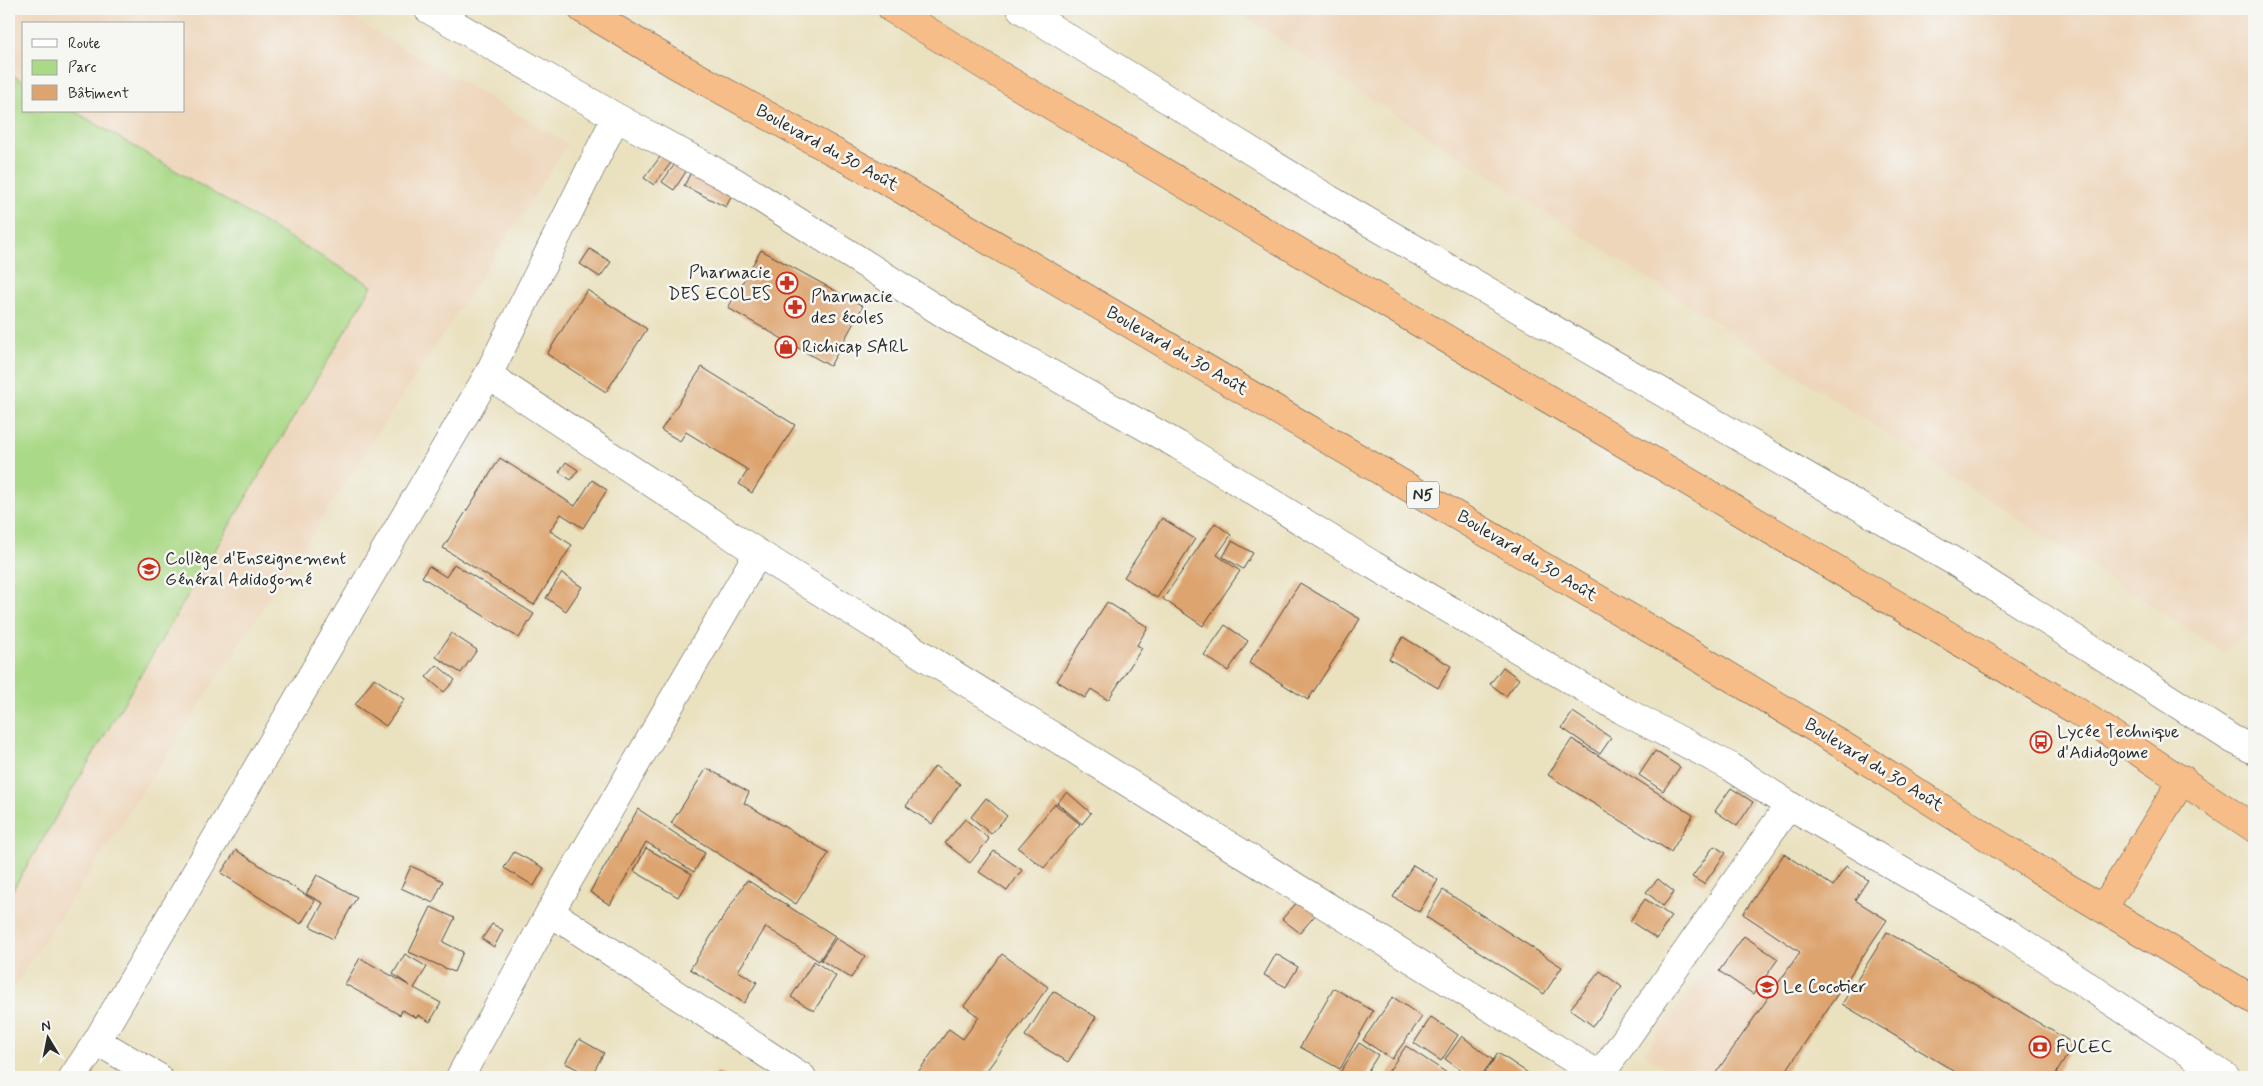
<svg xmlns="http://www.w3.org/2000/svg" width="2263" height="1086" viewBox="0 0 2263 1086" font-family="Mynerve,sans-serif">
  <rect width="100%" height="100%" fill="#f6f6f2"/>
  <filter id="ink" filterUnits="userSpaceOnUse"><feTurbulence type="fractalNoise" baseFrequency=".02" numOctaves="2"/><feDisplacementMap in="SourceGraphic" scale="10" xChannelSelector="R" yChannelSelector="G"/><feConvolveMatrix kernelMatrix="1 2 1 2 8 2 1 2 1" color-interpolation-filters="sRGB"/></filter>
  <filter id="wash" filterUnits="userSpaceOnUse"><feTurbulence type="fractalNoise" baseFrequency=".0096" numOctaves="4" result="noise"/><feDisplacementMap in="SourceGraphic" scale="20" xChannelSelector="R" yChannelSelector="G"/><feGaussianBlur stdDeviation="1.12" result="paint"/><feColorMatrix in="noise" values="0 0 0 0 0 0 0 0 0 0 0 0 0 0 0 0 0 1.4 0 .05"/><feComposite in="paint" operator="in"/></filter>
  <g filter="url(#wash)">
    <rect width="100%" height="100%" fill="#eae1bf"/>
    <path fill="#eed6bb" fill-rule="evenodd" d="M9,9H337L568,144L9,995ZM24,24H184V111H24Z
      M1233,9H2254V639L2244,633L2223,652Z
      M1784,854L1887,920L1782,1077H1678L1644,1054Z"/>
    <path fill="#aad987" stroke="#6a8259" d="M9,73L24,82V111H74L372,286L9,896Z"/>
    <g id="blocks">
      <path fill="#dda46f" d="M664,152L674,159L654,185L644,178Z
        M680,157L691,164L674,190L662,182Z
        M695,164L737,185L726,207L684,186Z
        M590,249L611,262L600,277L580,264Z
        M761,250L863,306L830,366L728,308Z
        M587,290L647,329L606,392L547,354Z
        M702,367L795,425L752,493L739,484L748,470L686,432L680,441L661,430Z
        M500,458L575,506L592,480L607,490L583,528L561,514L550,531L572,545L534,605L443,548Z
        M566,462L578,470L571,480L559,472Z
        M1162,518L1195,539L1157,598L1124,577Z
        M1215,523L1231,535L1217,555L1240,571L1203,626L1163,599Z
        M1232,541L1253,553L1243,569L1223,557Z
        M454,564L534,614L519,638L422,577L429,566L446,577Z
        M562,573L582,587L566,611L546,598Z
        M1300,583L1360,619L1308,700L1249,663Z
        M1107,602L1148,627L1137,645L1142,648L1108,700L1091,689L1085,698L1057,681Z
        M1225,625L1248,641L1228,671L1204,655Z
        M451,633L477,650L461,673L436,657Z
        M1403,637L1451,666L1438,688L1389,659Z
        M437,665L455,680L444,692L426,677Z
        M1503,667L1519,679L1506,696L1490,684Z
        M374,678L405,699L386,726L355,705Z
        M1573,712L1611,738L1600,754L1562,728Z
        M1572,739L1693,815L1671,852L1548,775Z
        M1655,751L1680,767L1663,791L1639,775Z
        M935,766L960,784L932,824L906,806Z
        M707,768L749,792L744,803L829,853L796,904L671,823Z
        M1731,788L1753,802L1737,826L1715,811Z
        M1067,792L1091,813L1082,824L1057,803Z
        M986,798L1007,816L991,834L971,817Z
        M1055,804L1080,824L1044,868L1018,848Z
        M638,809L705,853L694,872L646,842L610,905L590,892Z
        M965,819L989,839L970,863L945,843Z
        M1714,846L1726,853L1704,884L1692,877Z
        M646,848L692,874L678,897L634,871Z
        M236,850L315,901L301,924L221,873Z
        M994,851L1022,870L1007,891L979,872Z
        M514,852L544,868L534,886L504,868Z
        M1784,854L1833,886L1846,866L1858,873L1868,880L1855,900L1887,920L1782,1077H1713L1800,952L1743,914Z
        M1413,865L1438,880L1419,912L1393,897Z
        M411,866L443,881L433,903L401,888Z
        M317,875L357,897L333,939L310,926L323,903L306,894Z
        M1658,879L1674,892L1663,906L1646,892Z
        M747,880L835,936L819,961L766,927L738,971L757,982L744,1003L690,969Z
        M1443,890L1562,967L1544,994L1426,917Z
        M1300,899L1317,913L1300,933L1282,919Z
        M1645,899L1671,916L1657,939L1630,921Z
        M431,907L455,918L443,942L463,952L454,972L409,952Z
        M492,924L503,930L494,947L482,939Z
        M1887,932L2074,1044L2054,1077H1964L1842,1004Z
        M1744,936L1778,959L1753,994L1719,971Z
        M836,938L865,956L851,978L821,960Z
        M405,954L427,967L414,988L441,1003L430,1022L418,1015L417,1018L402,1010L400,1015L345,984L360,958L410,986L393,974Z
        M1002,954L1048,987L982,1077H918L916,1075L949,1029L963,1039L979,1017L964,1006Z
        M1276,954L1298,967L1286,987L1264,975Z
        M814,961L836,976L814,1011L791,997Z
        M1600,971L1622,987L1593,1026L1570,1009Z
        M1334,988L1373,1011L1340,1069L1300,1047Z
        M1053,991L1096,1017L1068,1062L1025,1036Z
        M1393,997L1422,1017L1392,1059L1363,1040Z
        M1431,1017L1458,1035L1441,1061L1414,1043Z
        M1462,1036L1493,1060L1480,1077H1470L1445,1059Z
        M579,1039L604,1053L591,1076L565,1063Z
        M1359,1043L1378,1055L1364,1077H1337Z
        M1406,1046L1453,1077H1390L1386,1075Z
        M1498,1053L1534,1077H1482Z
        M718,1072L726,1077H714Z"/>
    </g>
  </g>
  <g filter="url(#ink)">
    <use href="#blocks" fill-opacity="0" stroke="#484641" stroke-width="1"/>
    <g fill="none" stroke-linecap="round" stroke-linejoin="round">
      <g stroke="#484641" stroke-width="29">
        <path id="minor" d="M428,9L616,117L735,182L946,315L1178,445L1373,565L1622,710L1731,767L1789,805L2008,933L2226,1077
          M1021,9L1329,199L1955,562L2232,739L2254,750
          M488,375L758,553L1602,1077
          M550,912L802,1077
          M97,1041L158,1077
          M73,1077L97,1041L488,375L616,117
          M460,1077L550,912L758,553
          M1599,1077L1789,805"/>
      </g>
      <g stroke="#484641" stroke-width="29">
        <path id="highway" d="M582,9L678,66L894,185L1704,661L1831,738L2052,878L2254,1000
          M892,9L1003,77L2075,710L2254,828
          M2103,909L2183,779"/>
      </g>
      <use href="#minor" stroke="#fff" stroke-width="28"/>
      <use href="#highway" stroke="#f7bd88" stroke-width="28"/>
    </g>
  </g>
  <defs>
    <g id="pharmacy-ring" transform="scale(1.125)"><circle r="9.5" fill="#f6f6f2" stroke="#c8321e" stroke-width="1.5"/><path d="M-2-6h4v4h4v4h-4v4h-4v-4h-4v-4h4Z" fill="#c8321e"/></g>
    <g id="shop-ring" transform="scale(1.125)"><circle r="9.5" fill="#f6f6f2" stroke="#c8321e" stroke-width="1.5"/><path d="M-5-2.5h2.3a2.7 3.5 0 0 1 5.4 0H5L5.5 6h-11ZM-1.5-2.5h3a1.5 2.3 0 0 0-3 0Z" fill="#c8321e"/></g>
    <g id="school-ring" transform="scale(1.125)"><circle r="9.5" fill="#f6f6f2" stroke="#c8321e" stroke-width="1.5"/><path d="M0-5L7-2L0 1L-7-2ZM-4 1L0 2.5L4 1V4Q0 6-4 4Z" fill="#c8321e"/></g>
    <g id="bus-ring" transform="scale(1.125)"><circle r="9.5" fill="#f6f6f2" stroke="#c8321e" stroke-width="1.5"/><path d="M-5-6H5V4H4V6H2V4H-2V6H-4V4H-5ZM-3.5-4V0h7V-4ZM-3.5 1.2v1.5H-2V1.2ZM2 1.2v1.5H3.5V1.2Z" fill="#c8321e"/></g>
    <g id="bank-ring" transform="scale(1.125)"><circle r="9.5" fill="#f6f6f2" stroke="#c8321e" stroke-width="1.5"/><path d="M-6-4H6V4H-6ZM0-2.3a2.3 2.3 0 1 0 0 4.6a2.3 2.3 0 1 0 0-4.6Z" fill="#c8321e"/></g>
  </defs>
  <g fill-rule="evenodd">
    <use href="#pharmacy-ring" x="787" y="283"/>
    <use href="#pharmacy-ring" x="795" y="307"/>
    <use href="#shop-ring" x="786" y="347"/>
    <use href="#school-ring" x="149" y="569"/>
    <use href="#bus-ring" x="2041" y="742"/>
    <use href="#school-ring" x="1767" y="987"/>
    <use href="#bank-ring" x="2040" y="1047"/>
  </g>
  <g text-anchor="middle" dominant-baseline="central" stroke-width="5" stroke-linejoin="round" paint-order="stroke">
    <rect fill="#f6f6f2" stroke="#686867" stroke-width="1" x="1407" y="481.5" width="32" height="27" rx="4"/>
    <g font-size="16" font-weight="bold" fill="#2b2b2b">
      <text x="1423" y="495">N5</text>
    </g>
    <g font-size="18" fill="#2b2b2b" stroke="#f6f6f2">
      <text transform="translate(827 148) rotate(29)">Boulevard du 30 Août</text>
      <text transform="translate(1177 351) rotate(30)">Boulevard du 30 Août</text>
      <text transform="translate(1527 556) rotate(31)">Boulevard du 30 Août</text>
      <text transform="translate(1874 765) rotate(32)">Boulevard du 30 Août</text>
    </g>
    <g font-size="18" fill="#2b2b2b" stroke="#f6f6f2" text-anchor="start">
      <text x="771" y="273" text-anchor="end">Pharmacie<tspan x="771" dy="21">DES ECOLES</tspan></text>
      <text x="811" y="297">Pharmacie<tspan x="811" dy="21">des écoles</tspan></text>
      <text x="802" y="347">Richicap SARL</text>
      <text x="165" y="559">Collège d'Enseignement<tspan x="165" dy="21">Général Adidogomé</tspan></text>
      <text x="2057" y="732">Lycée Technique<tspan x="2057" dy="21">d'Adidogome</tspan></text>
      <text x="1783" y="987">Le Cocotier</text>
      <text x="2056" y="1047">FUCEC</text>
    </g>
  </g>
  <rect width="2263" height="1086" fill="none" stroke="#f6f6f2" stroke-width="30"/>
  <rect x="22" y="22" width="162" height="90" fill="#f6f6f2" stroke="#a5a5a2"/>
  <rect x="32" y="39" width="25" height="8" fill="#ffffff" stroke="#a5a5a2"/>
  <text x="68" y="48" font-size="15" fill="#2b2b2b">Route</text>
  <rect x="32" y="60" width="25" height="15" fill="#aad987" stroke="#a5a5a2"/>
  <text x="68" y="72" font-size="15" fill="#2b2b2b">Parc</text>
  <rect x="32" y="85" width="25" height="15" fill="#dda46f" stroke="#a5a5a2"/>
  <text x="68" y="98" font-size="15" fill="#2b2b2b">Bâtiment</text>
  <g transform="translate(48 1038) rotate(350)" stroke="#f6f6f2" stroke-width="4" paint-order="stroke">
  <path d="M0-4L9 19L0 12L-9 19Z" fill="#2b2b2b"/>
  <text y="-8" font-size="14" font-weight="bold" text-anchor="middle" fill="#2b2b2b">N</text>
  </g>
</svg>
